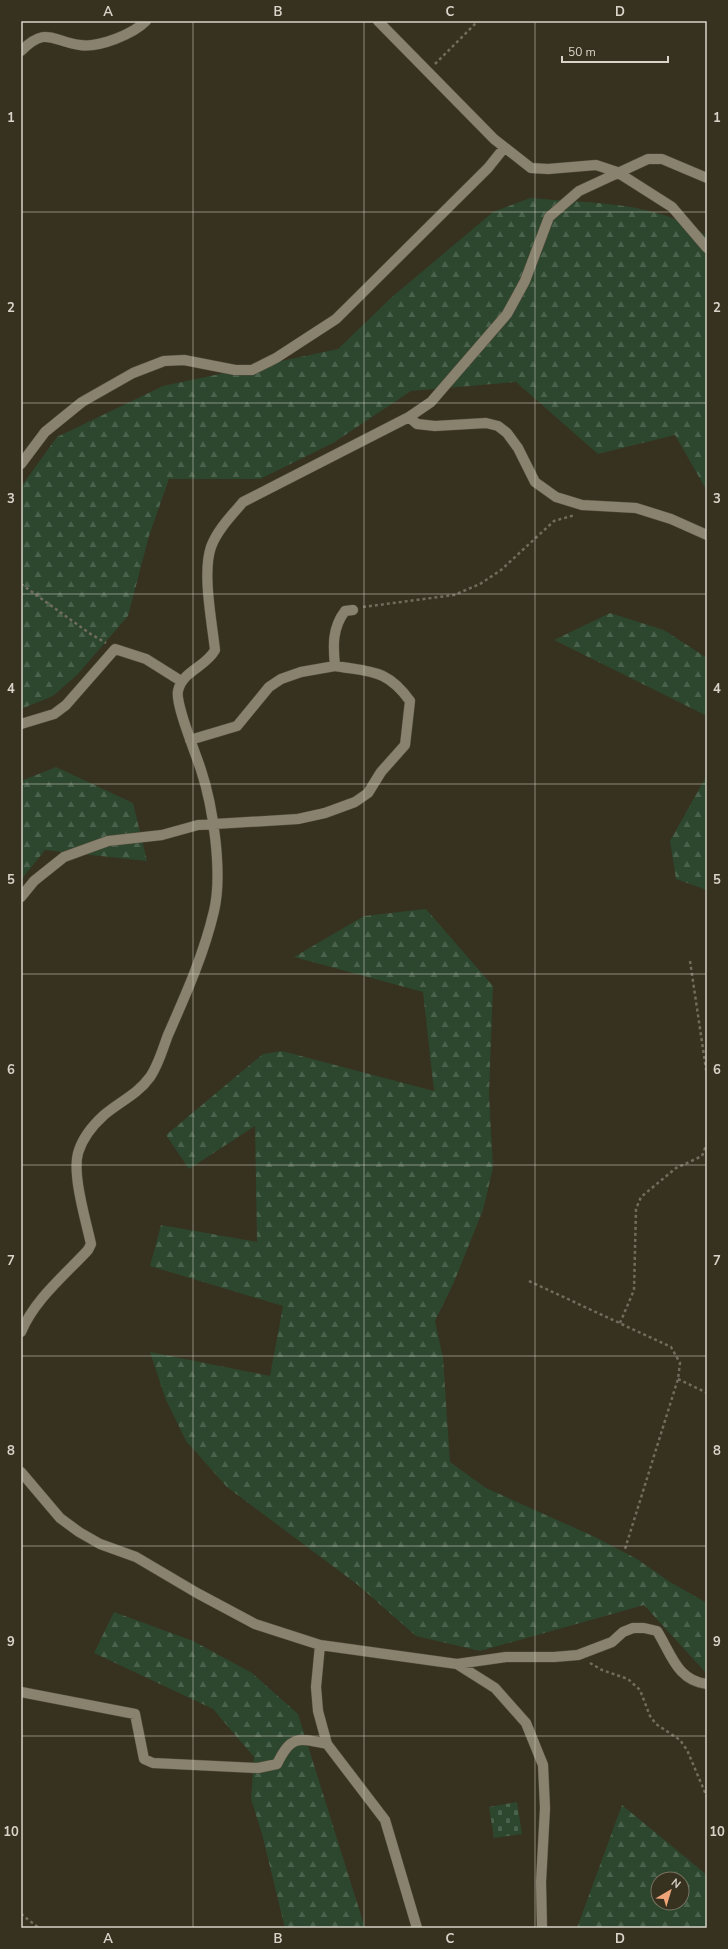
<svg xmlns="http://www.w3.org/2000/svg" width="728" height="1949" viewBox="0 0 728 1949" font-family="'Nunito Sans',sans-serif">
  <defs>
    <pattern id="forest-firs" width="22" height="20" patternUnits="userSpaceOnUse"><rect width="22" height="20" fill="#2c472e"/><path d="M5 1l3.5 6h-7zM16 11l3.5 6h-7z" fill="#4a614b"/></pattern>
    <pattern id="cemetery-stones" width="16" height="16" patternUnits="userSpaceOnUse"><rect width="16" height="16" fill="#2c472e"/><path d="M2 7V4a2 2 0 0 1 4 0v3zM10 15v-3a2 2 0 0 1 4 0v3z" fill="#4a614b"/></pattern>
  </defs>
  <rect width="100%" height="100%" fill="#37311f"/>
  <path fill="url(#forest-firs)" fill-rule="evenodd" d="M530,198C587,203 659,201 707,236V491L675,435L598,454L516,382L411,391L333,443L260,479H169L149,536L128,616L77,675L53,696L21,709V487L57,437L163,386L338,349L392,297L493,212Z
    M610,613L664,630L707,658V716L554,640Z
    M56,767L133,803L147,861L45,850L21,880V781Z
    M707,775V890L676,879L670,841Z
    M426,909L493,986L489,1094L493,1168L483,1210L454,1282L435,1321L443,1358L450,1462L486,1488L595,1537L637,1559L670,1582L707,1603V1674L644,1605L480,1651L416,1636L358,1585L227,1487L186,1441L166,1400L150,1352L270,1376L283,1306L150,1266L161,1225L257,1242L255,1126L189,1169L166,1135L263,1054L282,1051L434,1091L423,992L294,957L364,916Z
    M114,1612L193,1641L252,1673L298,1714L365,1928H285L262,1834L251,1799L254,1757L213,1709L94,1653Z
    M622,1805L707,1875V1928H577ZM658,1879H682V1903H658Z"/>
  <path fill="url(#cemetery-stones)" d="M517,1802L522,1834L494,1838L489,1807Z"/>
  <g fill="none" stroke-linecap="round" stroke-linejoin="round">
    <g stroke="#524d3e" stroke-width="11">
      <path id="minor" d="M378,21L494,139L531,168L548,169L596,165L617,172L672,207L707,248
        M21,51C46,26 52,41 80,45C99,48 133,34 146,21
        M409,417L417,424L435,426L486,423L498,426L507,433L518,448L535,482L556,497L582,505L636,508L671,519L707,535
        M21,464L45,432L82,402L133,373L164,361L184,360L235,370H252L276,358L336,319L488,168L504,148
        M21,724L54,714L66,705L115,649L146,659L181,681
        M190,740L237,726L269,687L281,679L301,672L335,666C333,646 332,628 345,611L353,610
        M21,897L34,881L64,857L108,841L162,835L198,825L298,819L325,813L355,802L368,793L381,772L405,745L410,701C387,669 371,672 335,666
        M21,1332C35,1299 64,1276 88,1250L91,1244C86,1221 72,1175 78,1153C82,1139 93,1125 104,1115C119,1102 138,1094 150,1077C158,1066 163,1048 168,1035C186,994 204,954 214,911C223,873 213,806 201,770C196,754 175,704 178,691C182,671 206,667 215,650C212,622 202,573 211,547C217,530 232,515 243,502L409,417L431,402L507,314L525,281L549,217L579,191L648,159H662L707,178
        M21,1472L60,1518L79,1532L100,1544L136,1557L197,1593L255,1624L320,1645L457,1664L506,1657H554L578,1655L612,1642L623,1632L633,1628H644L657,1631C671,1653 677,1681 707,1684
        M320,1645L316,1687L318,1711L327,1744L385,1820L417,1928
        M457,1664L495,1688L526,1723L543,1765L545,1808L541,1882L542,1928
        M21,1692L135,1714L144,1759L153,1763L258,1768L277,1764C291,1735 298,1738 327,1744"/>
    </g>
    <path stroke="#716c5d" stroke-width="2.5" stroke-dasharray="3 3" stroke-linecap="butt" d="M435,64L478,21
      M21,584L89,633L106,643
      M363,607L454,595L480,584L501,570L554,521L575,515
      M690,961L707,1076
      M529,1281L671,1347L680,1363L678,1379L625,1549
      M620,1323L634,1290L636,1209L641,1197L676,1168L702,1156L707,1143
      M678,1379L707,1393
      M590,1663L602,1670L628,1679L640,1690L650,1716L656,1724L680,1740L687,1750L707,1797
      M21,1914L39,1928"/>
    <use href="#minor" stroke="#89826e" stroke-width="10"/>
  </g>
  <path fill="none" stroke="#d8d4c9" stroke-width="1" stroke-opacity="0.55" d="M193,21V1928M364,21V1928M535,21V1928M21,212H707M21,403H707M21,594H707M21,784H707M21,974H707M21,1165H707M21,1356H707M21,1546H707M21,1736H707"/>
  <rect width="728" height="1949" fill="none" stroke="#37311f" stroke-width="44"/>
  <g transform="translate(670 1891) rotate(38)"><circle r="19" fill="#37311f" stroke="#777263"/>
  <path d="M0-3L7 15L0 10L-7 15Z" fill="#efa378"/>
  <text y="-6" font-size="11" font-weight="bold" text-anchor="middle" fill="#d8d4c9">N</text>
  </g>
  <path d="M562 56v6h106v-6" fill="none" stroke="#d8d4c9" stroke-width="2"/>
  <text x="568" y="56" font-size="12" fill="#d8d4c9" stroke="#37311f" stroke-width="3" paint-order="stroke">50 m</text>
  <rect x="22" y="22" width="684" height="1905" fill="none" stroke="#d8d4c9" stroke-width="1.5"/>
  <g font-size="13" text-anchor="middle" font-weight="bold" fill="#d8d4c9">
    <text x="108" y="16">A</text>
    <text x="278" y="16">B</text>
    <text x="450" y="16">C</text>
    <text x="620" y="16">D</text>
    <text x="11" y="122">1</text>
    <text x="717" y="122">1</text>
    <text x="11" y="312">2</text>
    <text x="717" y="312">2</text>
    <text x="11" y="503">3</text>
    <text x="717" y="503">3</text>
    <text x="11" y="693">4</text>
    <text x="717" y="693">4</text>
    <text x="11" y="884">5</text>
    <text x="717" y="884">5</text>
    <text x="11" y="1074">6</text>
    <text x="717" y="1074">6</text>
    <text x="11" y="1265">7</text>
    <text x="717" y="1265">7</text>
    <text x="11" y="1455">8</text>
    <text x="717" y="1455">8</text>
    <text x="11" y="1646">9</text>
    <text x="717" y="1646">9</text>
    <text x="11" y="1836">10</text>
    <text x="717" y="1836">10</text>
    <text x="108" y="1943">A</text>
    <text x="278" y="1943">B</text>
    <text x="450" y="1943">C</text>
    <text x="620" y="1943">D</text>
  </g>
</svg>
